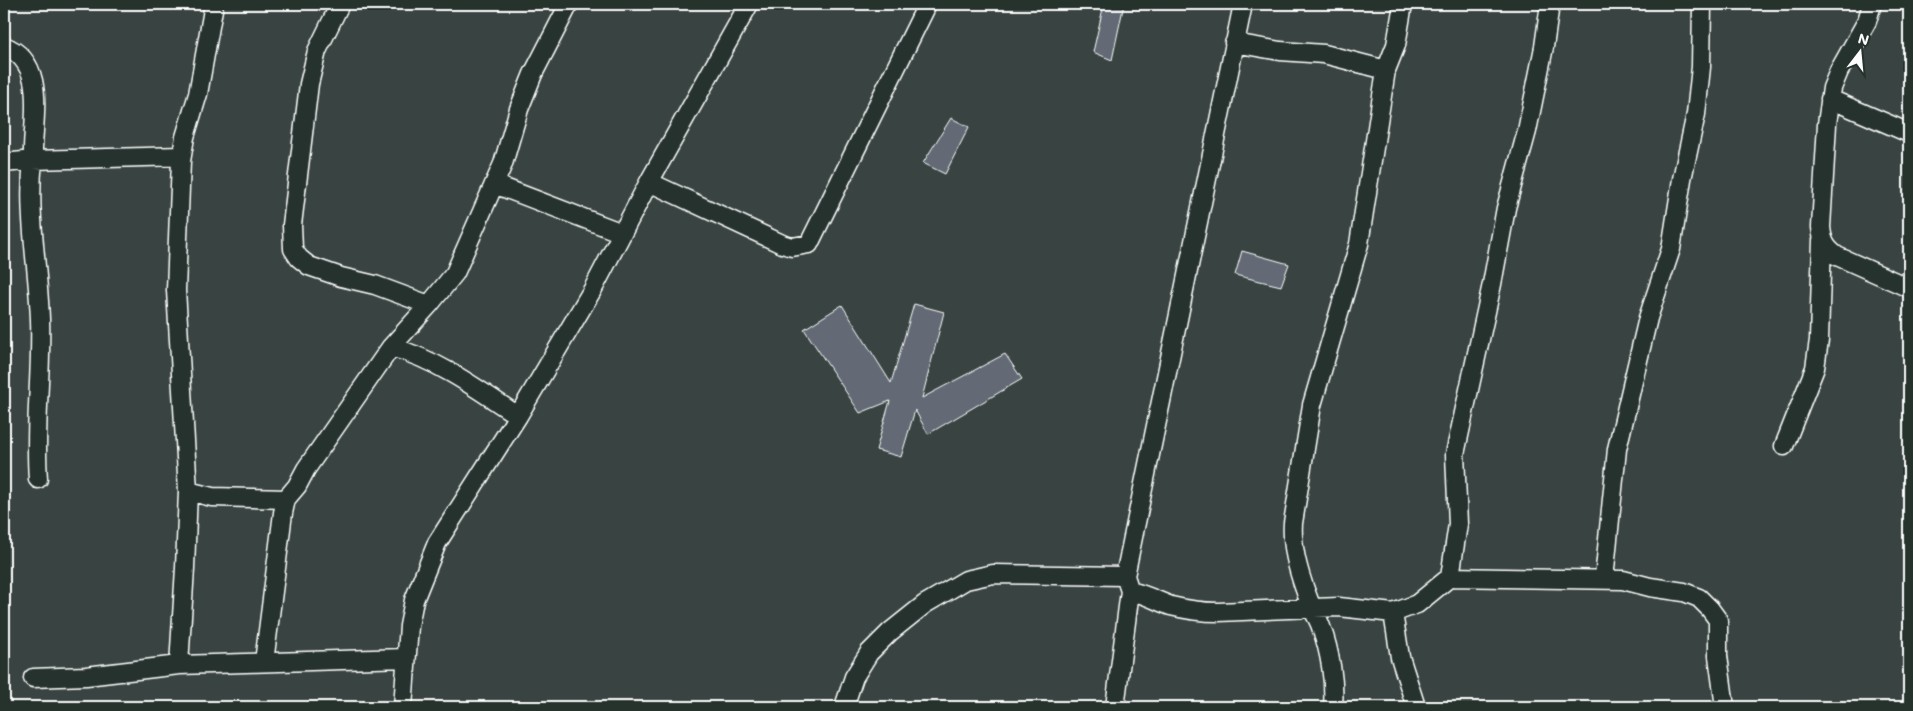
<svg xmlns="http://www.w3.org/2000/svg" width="1913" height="711" viewBox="0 0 1913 711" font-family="Mali,sans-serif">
  <rect width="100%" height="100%" fill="#394442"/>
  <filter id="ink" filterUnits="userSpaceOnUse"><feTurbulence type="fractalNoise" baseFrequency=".02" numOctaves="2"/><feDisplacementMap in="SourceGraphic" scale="10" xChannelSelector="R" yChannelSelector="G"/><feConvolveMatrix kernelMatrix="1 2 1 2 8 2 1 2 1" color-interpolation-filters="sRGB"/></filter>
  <g filter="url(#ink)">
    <path fill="#646a74" stroke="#fff" d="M1104,4H1124L1112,60L1093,52Z
      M951,118L969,127L945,174L923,163Z
      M1242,251L1289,264L1281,286L1235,275Z
      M914,304L944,312L922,398L1005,354L1022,379L928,434L915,410L901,457L876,450L890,401L860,413L804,329L842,305L891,383Z"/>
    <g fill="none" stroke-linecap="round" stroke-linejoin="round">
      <g stroke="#fff" stroke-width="21">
        <path id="minor" d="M340,4L317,51L309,84L292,225L293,249L299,258L309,266L341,277L375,285L429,305
          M1243,4L1125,576L1130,591C1145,594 1157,601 1171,606C1187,610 1202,612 1218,612L1339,607L1393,613L1417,604L1450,577L1623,580L1650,587L1684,592L1699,598L1710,609L1718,620V656L1725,707
          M1872,4L1867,21L1839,71L1832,88L1827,124L1821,227C1822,241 1826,248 1837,256L1909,288
          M1234,43L1280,51L1324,54L1386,70L1396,45L1403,4
          M4,46C50,63 31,124 33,160L4,163
          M1830,99L1909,133
          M649,182L782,244L792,247L809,244L925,9
          M494,184L622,233
          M391,347C438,360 478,389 518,416
          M1784,446L1815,368L1819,340L1822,240
          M38,479C34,426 42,373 40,319C38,266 27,213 33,160L182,156
          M188,491L176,290L181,161L185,137L198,94L214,4
          M1450,577L1458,524L1455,454L1492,284L1506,208L1527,131L1544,47L1550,4
          M1604,579L1617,449L1648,318L1671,249L1682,179L1696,114L1701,67L1702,4
          M1393,613L1400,657L1416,707
          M264,662L283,513L286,499
          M179,665L185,568L188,491L212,497L286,499L297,486L306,469L391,347L429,305L455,273L503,164L519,109L533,74L569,4
          M33,678L86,676L179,665L406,658
          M403,707L409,626L414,600L437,543L518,416L593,289L649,182L749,4
          M844,707L854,677L869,653L890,632L925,604L966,580L993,574L1125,576
          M1115,707L1130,591
          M1333,707C1335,682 1330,651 1321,627C1319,620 1314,613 1311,606C1301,580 1291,551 1293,523L1312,405L1359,244L1386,70"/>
      </g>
      <use href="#minor" stroke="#26332d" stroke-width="18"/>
    </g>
  </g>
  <rect width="1913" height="711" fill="none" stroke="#26332d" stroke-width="20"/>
  <rect x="10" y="10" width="1893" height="691" fill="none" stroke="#fff" stroke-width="2" filter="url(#ink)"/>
  <g transform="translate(1860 52) rotate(16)" stroke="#26332d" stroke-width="4" paint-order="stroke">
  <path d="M0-4L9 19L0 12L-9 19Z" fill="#ffffff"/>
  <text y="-8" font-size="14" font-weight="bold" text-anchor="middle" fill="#ffffff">N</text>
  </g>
</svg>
